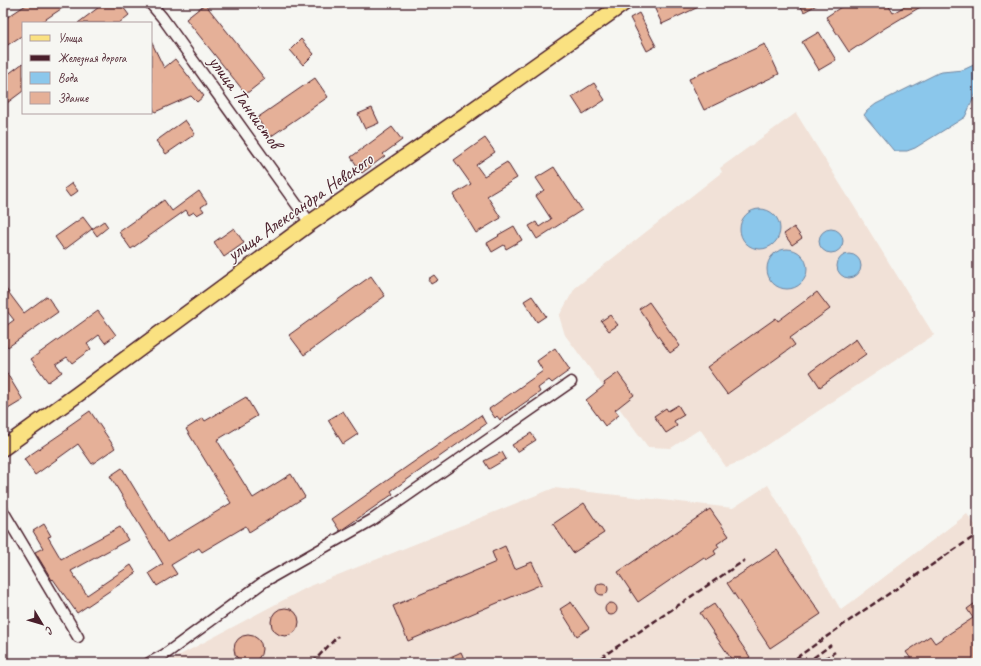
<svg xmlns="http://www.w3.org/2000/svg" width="981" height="666" viewBox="0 0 981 666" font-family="Caveat,sans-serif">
  <rect width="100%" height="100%" fill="#f6f6f2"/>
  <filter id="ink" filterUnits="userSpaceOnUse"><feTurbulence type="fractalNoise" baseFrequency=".025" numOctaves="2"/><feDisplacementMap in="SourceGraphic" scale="8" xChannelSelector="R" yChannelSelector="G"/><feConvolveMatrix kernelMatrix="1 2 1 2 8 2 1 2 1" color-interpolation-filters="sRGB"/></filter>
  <g filter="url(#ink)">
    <path fill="#f1e1d7" d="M796,113L934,335L742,461L726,467L700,429L671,448L648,447L565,335L559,316L575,288L722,172L720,168Z
      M768,485L841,610L967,514L978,529V663H165L308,587L554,488L733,508Z"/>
    <path fill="#8bc7eb" stroke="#71849e" d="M978,63V92L976,93L965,117L915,148L907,151H894L864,115L867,111L876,104L936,74L942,72L963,70Z
      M740 229a20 20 0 1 1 40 0a20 20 0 1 1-40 0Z
      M819 241a12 12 0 1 1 24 0a12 12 0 1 1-24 0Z
      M767 269a20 20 0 1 1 40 0a20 20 0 1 1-40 0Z
      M837 266a12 12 0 1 1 24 0a12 12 0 1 1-24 0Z"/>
    <path fill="#e5b098" stroke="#4a1f2b" d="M29,3H70L40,23H23V35L3,48V20Z
      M96,3H120L129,15L119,23H78L99,7Z
      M663,3H707L662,24L654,7Z
      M799,3H820L804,12Z
      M847,3H887L893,13L910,3H927L885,28L849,52L826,17Z
      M205,4L265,79L246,94L186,19Z
      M639,13L656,46L647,51L630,18Z
      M819,32L836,60L819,70L802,42Z
      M301,39L314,54L303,65L290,50Z
      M151,41L164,68L175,59L204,96L197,102L191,96L155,112L151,103Z
      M765,44L779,74L704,110L689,79Z
      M23,63V91L3,106V78Z
      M315,78L328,97L270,137L257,118Z
      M594,83L605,100L583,114L572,97Z
      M372,108L379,123L365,129L358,114Z
      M185,120L195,134L166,154L156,141Z
      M392,127L402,140L383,154L385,156L362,173L351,157Z
      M485,138L495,152L476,165L484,176L507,162L517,178L487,196L501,218L476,233L453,195L471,184L454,160Z
      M554,167L582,210L537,239L529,226L536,222L539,227L551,219L536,196L544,190L536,178Z
      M72,183L78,191L70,197L64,189Z
      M199,191L207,203L201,207L204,211L197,215L194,212L189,215L186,210L131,249L119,232L164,200L172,211Z
      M83,217L92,229L64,250L55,237Z
      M104,221L108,227L97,236L92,229Z
      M514,226L522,240L506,249L504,245L492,252L487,243L499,236L498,235Z
      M794,227L802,238L792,245L784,234Z
      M234,228L244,243L224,257L214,242Z
      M434,275L438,280L431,284L428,279Z
      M371,276L385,296L304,355L289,335Z
      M3,285L24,313L47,296L58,312L8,347L3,341V328L14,320L3,306Z
      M817,292L830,309L790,338L795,345L727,394L707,367L776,318L778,321Z
      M532,296L546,316L537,322L524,301Z
      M649,302L680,346L670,353L639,309Z
      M98,311L116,335L105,343L99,335L87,344L91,349L72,363L67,357L56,364L62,372L48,382L31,359Z
      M610,315L618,325L609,331L601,321Z
      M856,339L866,354L820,387L810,372Z
      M555,348L570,370L552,383L549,380L538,388L540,392L500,420L497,416L495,418L489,409L543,371L537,361Z
      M3,367L23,400L3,412Z
      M618,373L634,395L615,410L619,415L605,426L586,400L605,385L604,383Z
      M246,397L257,416L217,440L253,498L291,474L305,497L249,532L246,526L202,552L199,548L171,565L177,574L157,586L149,573L163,564L110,476L122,468L167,542L231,503L186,429L203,418L205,421Z
      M678,405L684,415L674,421L677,426L666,433L654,416L666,408L668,411Z
      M90,411L115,448L92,464L78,444L35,475L24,459L68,429L67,427Z
      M343,411L358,434L343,444L328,420Z
      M481,415L486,424L391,491L393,494L340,531L332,519Z
      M531,433L536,440L517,452L512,445Z
      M502,452L506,459L489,469L484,461Z
      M584,503L604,533L573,553L553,524Z
      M710,509L729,536L717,544L719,547L714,551L716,554L706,560L704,557L638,602L618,572Z
      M44,524L51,536L48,537L61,559L120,527L128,540L71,571L87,595L131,565L136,573L77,613L53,579L52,580L35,552L43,548L33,531Z
      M505,546L515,569L532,562L542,584L408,641L393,606L496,562L492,552Z
      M777,550L821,614L770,648L727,583Z
      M596 589a6 6 0 1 1 12 0a6 6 0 1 1-12 0Z
      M978,601V663H914L906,652L930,636L935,643L973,618L967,609Z
      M571,602L589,628L577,636L560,609Z
      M605 609a6 6 0 1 1 12 0a6 6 0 1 1-12 0Z
      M714,604L750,657L742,663H734L700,613Z
      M271 622a14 14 0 1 1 28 0a14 14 0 1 1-28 0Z
      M234 649a14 14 0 1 1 28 0a14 14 0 1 1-28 0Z
      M461,652L466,663H436L457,654Z"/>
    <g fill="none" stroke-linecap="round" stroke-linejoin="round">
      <g stroke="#4a1f2b" stroke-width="13">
        <path id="street" d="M150,3L162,17L310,223
          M3,511L78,637
          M149,663L164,655L265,581L372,520L571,382"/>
      </g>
      <g stroke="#4a1f2b" stroke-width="18">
        <path id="primary" d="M3,448L78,394L310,223L459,120L624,3"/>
      </g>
      <use href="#street" stroke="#f6f6f2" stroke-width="10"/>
      <use href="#primary" stroke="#fae181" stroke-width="15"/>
      <path stroke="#4a1f2b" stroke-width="2.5" stroke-dasharray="6 3" stroke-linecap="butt" d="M312,663L338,636
        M593,663L745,560
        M789,663L863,611L978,534
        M806,663L831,645
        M816,663L823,660L835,652"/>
    </g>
  </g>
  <g text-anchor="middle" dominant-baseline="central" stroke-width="3" stroke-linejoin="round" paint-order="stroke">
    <g font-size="19" fill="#4a1f2b" stroke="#f6f6f2">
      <text transform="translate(245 102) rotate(54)">улица Танкистов</text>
      <text transform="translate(300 207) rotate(-35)">улица Александра Невского</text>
    </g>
  </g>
  <rect width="981" height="666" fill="none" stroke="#f6f6f2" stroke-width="16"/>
  <rect x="8" y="8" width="965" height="650" fill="none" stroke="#4a1f2b" stroke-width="1.5" filter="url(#ink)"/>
  <rect x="22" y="22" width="130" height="92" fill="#f6f6f2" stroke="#b1a0a2"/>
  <rect x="30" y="35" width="20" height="6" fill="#fae181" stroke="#b1a0a2"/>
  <text x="58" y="42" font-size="12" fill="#4a1f2b">Улица</text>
  <rect x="30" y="55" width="20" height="6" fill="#4a1f2b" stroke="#b1a0a2"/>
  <text x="58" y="62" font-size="12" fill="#4a1f2b">Железная дорога</text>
  <rect x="30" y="72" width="20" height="12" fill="#8bc7eb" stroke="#b1a0a2"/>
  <text x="58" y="82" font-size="12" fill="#4a1f2b">Вода</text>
  <rect x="30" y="92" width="20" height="12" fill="#e5b098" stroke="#b1a0a2"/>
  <text x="58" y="102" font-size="12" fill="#4a1f2b">Здание</text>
  <g transform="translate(42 624) rotate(128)" stroke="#f6f6f2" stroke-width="3" paint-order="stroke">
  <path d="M0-3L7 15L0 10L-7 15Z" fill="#4a1f2b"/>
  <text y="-6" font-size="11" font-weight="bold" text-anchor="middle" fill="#4a1f2b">С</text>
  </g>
</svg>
